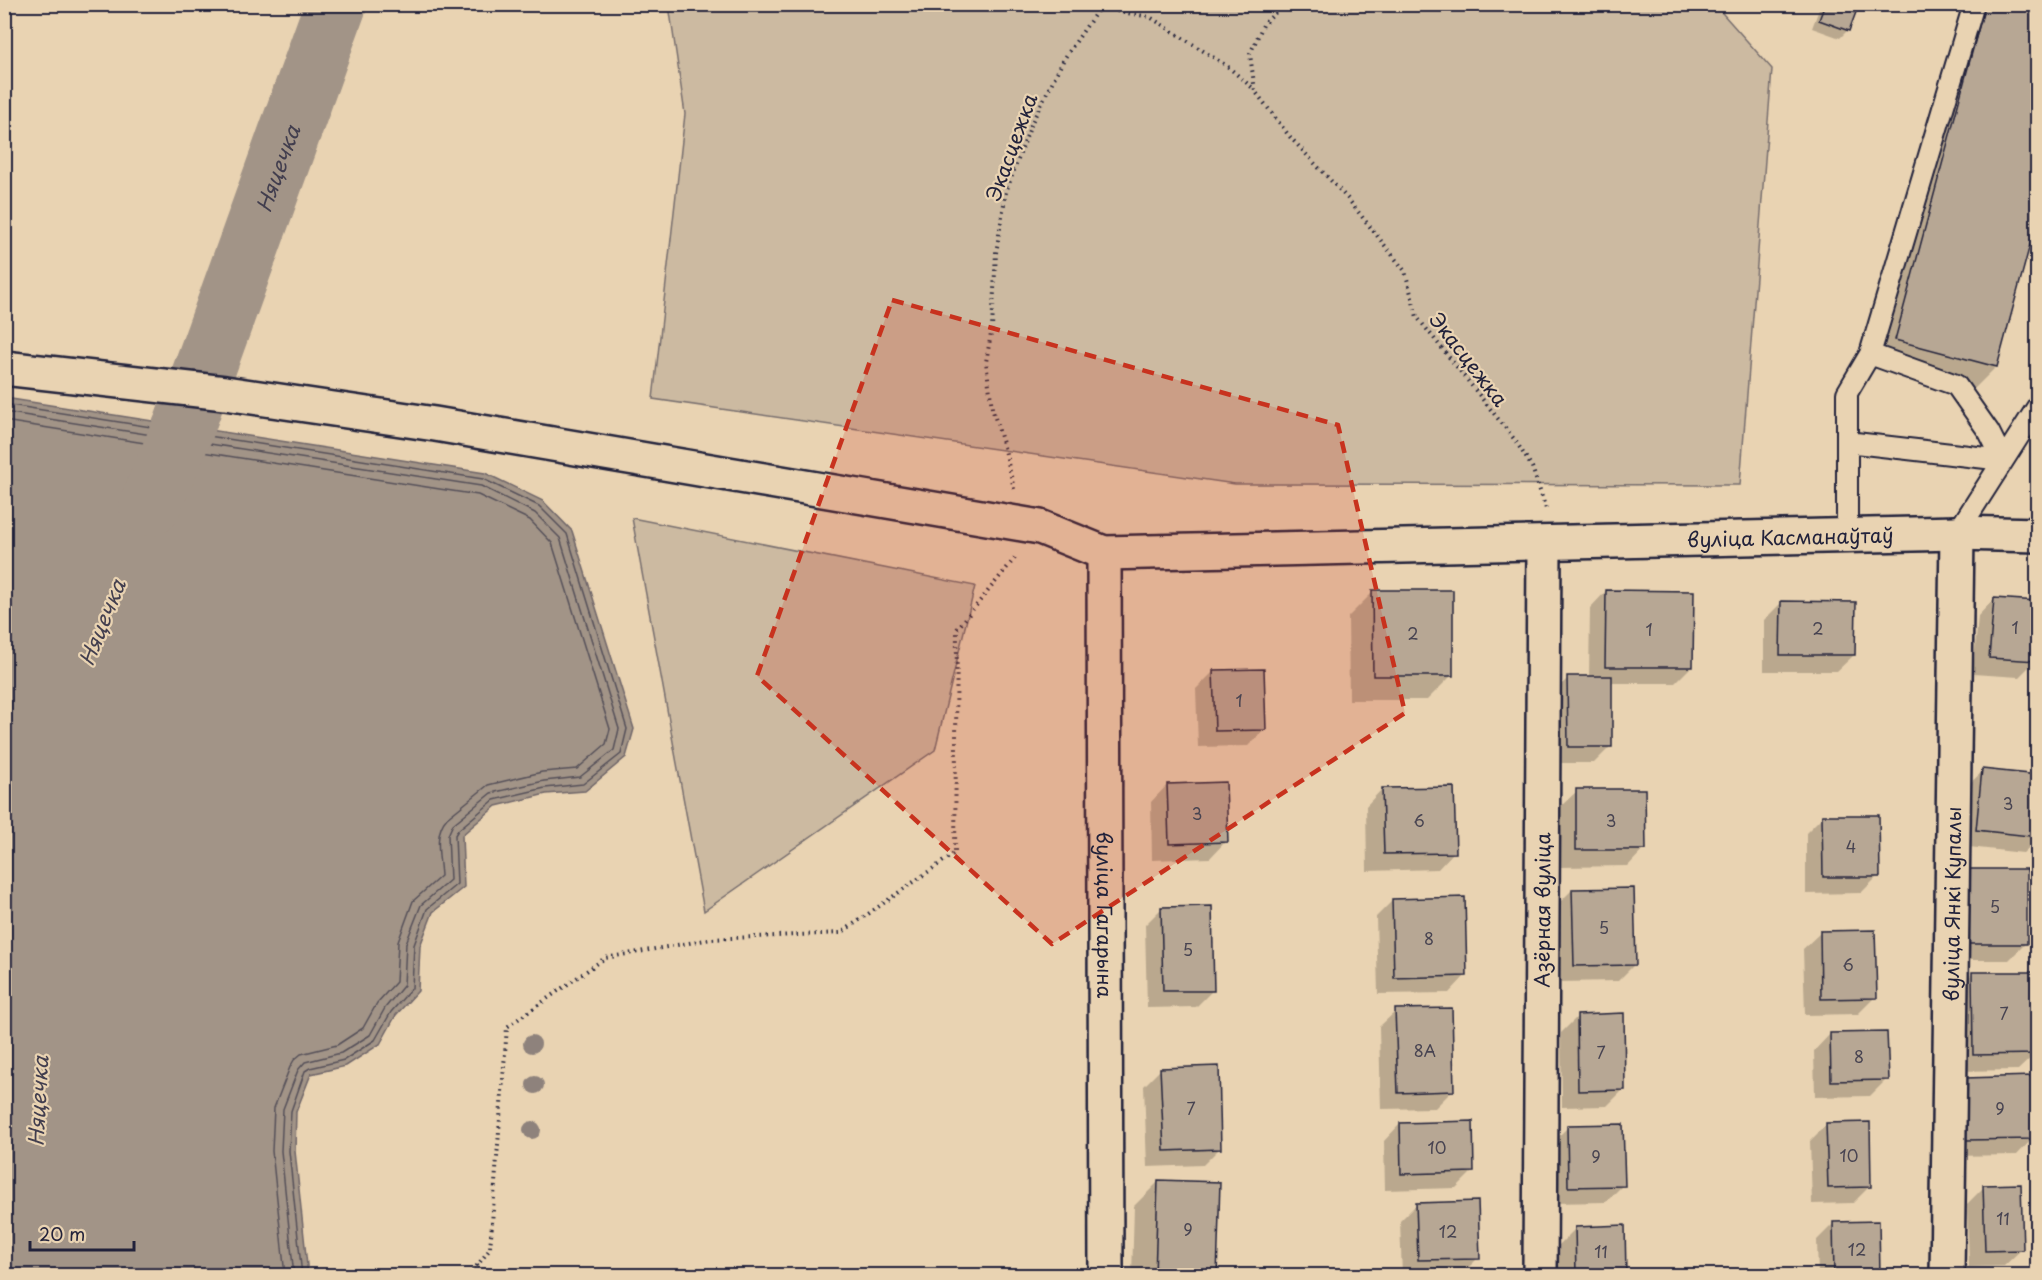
<svg xmlns="http://www.w3.org/2000/svg" width="2042" height="1280" viewBox="0 0 2042 1280" font-family="'Playpen Sans',sans-serif">
  <rect width="100%" height="100%" fill="#e9d3b2"/>
  <filter id="ink" filterUnits="userSpaceOnUse"><feTurbulence type="fractalNoise" baseFrequency=".0167" numOctaves="2"/><feDisplacementMap in="SourceGraphic" scale="12" xChannelSelector="R" yChannelSelector="G"/><feConvolveMatrix kernelMatrix="1 2 1 2 8 2 1 2 1" color-interpolation-filters="sRGB"/></filter>
  <g filter="url(#ink)">
    <path fill="#ccbaa1" stroke="#776e6e" stroke-width="1.5" d="M669,5H1715L1772,69L1740,485L1235,484L653,399L685,114Z
      M632,518L975,586L935,750L704,911Z"/>
    <path fill="#a29487" stroke="#6f6669" stroke-width="1.5" d="M5,398L485,473L543,501L572,531L634,729L626,757L585,791L546,794L496,806L462,835L464,887L433,912L420,946L418,991L396,1015L380,1044L346,1066L311,1074L296,1112L295,1151L308,1275H5Z"/>
    <path fill="#0003" d="M1821,4H1857L1848,30L1840,38L1812,28Z
      M1968,4H2038L1996,367L1971,392L1871,365Z
      M1606,591L1691,667L1675,683H1610L1611,746L1594,763H1551V695L1568,678H1589L1590,608Z
      M1373,592L1452,675L1427,700H1349L1348,617Z
      M1994,599L2038,603L2035,661L2019,677L1973,674L1978,616Z
      M1781,603L1854,655L1837,671H1764V620Z
      M1213,672L1265,729L1248,746L1198,747L1196,689Z
      M1983,771L2038,777V839L2023,853L1960,846L1966,787Z
      M1167,785L1226,841L1210,858L1152,860L1151,802Z
      M1382,789L1454,852L1438,869L1367,871L1366,806Z
      M1577,791L1644,849L1628,866L1560,867V807Z
      M1823,816L1878,876L1861,893L1806,894V833Z
      M1946,887L2026,943L2009,960H1947Z
      M1572,890L1635,964L1618,981L1558,982L1555,907Z
      M1393,900L1465,976L1449,993L1378,994L1376,917Z
      M1162,908L1213,990L1196,1007L1147,1008L1145,925Z
      M1820,933L1875,997L1858,1014L1805,1015L1803,949Z
      M1972,974L2035,1054L2018,1070L1956,1071V991Z
      M1396,1011L1452,1091L1435,1108L1381,1109L1379,1027Z
      M1578,1016L1624,1089L1607,1106L1562,1107L1561,1033Z
      M1830,1034L1887,1079L1870,1096L1815,1097L1814,1051Z
      M1161,1069L1220,1148L1203,1165L1147,1167L1144,1086Z
      M1949,1096L2033,1138L2017,1155L1950,1156Z
      M1400,1124L1473,1171L1456,1188L1385,1190L1384,1141Z
      M1827,1124L1870,1186L1853,1203L1812,1204L1810,1141Z
      M1568,1127L1623,1185L1606,1202L1552,1203L1551,1144Z
      M1159,1181L1215,1276H1132L1134,1206Z
      M1984,1187L2021,1250L2004,1266L1969,1267L1967,1204Z
      M1417,1204L1478,1258L1461,1275L1402,1276L1400,1221Z
      M1834,1223L1879,1276H1818L1817,1240Z
      M1576,1228L1625,1276H1559V1245Z"/>
    <g fill="none" stroke-linecap="round" stroke-linejoin="round">
      <path stroke="#555059" stroke-width="1.5" d="M4,404L483,479L539,506L567,534L627,729L621,754L583,784L545,788L494,800L458,830L455,835L457,884L427,909L414,945L412,988L391,1012L375,1040L344,1060L310,1068L305,1071L291,1111L289,1151L302,1276
        M4,412L481,486L535,513L560,538L619,729L614,750L580,777L544,781L491,793L453,824L448,835L450,880L421,905L406,943L404,985L385,1008L370,1035L341,1053L305,1062L298,1070L283,1109L281,1151L294,1276
        M4,421L478,495L530,520L552,543L610,729L606,744L577,769L542,772L488,785L447,818C433,833 440,857 441,876L413,901L398,942L396,982L377,1003L363,1028L337,1045L301,1054L294,1060L290,1067L274,1108L272,1151L285,1276"/>
      <path stroke="#a29487" stroke-width="62" id="s1" d="M150,505L184,426L336,4"/>
    </g>
    <path fill="#b7a794" stroke="#22223b" stroke-width="1.5" d="M1825,4H1859L1849,31L1819,20Z
      M1985,4H2038V215L1997,367L1895,340Z
      M1372,590H1453V676H1373Z
      M1606,590L1694,591L1693,667H1605Z
      M1994,598L2038,601L2037,661L1989,658Z
      M1781,601L1856,602L1855,655H1780Z
      M1264,669L1266,730L1215,731L1213,670Z
      M1567,676H1612V747H1568Z
      M1982,769L2038,775V837L1976,830Z
      M1226,782L1228,842L1169,844L1167,784Z
      M1454,787L1456,853L1384,854L1382,788Z
      M1576,789H1645L1646,850H1576Z
      M1822,815H1879L1880,877H1823Z
      M1963,869H2027V944H1963Z
      M1634,888L1636,965L1574,966L1572,889Z
      M1465,897L1467,976L1394,978L1392,899Z
      M1212,906L1214,991H1163L1161,907Z
      M1875,930L1877,998L1821,999L1820,931Z
      M1972,972H2036L2037,1054L1973,1055Z
      M1452,1008L1454,1091L1398,1093L1395,1009Z
      M1624,1013L1625,1090L1578,1091L1577,1015Z
      M1887,1032L1889,1080L1831,1081L1830,1033Z
      M1219,1066L1221,1149L1164,1151L1160,1068Z
      M2033,1076L2035,1139L1966,1140L1965,1078Z
      M1473,1121L1474,1172L1401,1174L1400,1123Z
      M1870,1122L1871,1187L1828,1188L1826,1123Z
      M1623,1124L1625,1186L1568,1187L1567,1125Z
      M1158,1180L1220,1182L1217,1276H1155Z
      M2021,1184L2023,1250L1985,1251L1983,1185Z
      M1478,1201L1480,1259L1418,1260L1416,1203Z
      M1879,1221L1880,1276H1834L1833,1222Z
      M1625,1225L1626,1276H1576L1575,1227Z"/>
    <g fill="none" stroke-linecap="round" stroke-linejoin="round">
      <g stroke="#22223b" stroke-width="24">
        <path id="lane" d="M1870,354L1974,4
          M1957,533L2038,406
          M1847,536V393L1870,354L1956,385L1989,432L2003,460L1847,442"/>
      </g>
      <g stroke="#22223b" stroke-width="38">
        <g id="street">
          <path id="s2" d="M4,368L225,393L435,424L1040,527L1104,553L1957,533L2038,535"/>
          <path id="s3" d="M1104,553L1106,1276"/>
          <path id="s4" d="M1540,1276L1544,544"/>
          <path id="s5" d="M1947,1276L1957,533"/>
        </g>
      </g>
      <path stroke="#22223b" stroke-width="4" stroke-dasharray="1.5 4.5" stroke-linecap="butt" d="M1284,4L1263,25L1250,54L1255,91L1290,137L1348,199L1405,271L1417,317L1515,440L1532,467L1546,509
        M1099,8L1150,17L1227,66L1255,90
        M1014,489L1005,450L992,408L986,362L992,328L996,253L1006,192L1032,122L1064,59L1099,8V4
        M477,1265L481,1276
        M469,1276L490,1249L507,1027L605,958L711,939L841,933L955,853L957,629L1015,558"/>
      <use href="#lane" stroke="#e9d3b2" stroke-width="20"/>
      <use href="#street" stroke="#e9d3b2" stroke-width="33"/>
    </g>
    <g fill="#8e827c">
      <circle cx="532" cy="1044" r="9"/>
      <circle cx="535" cy="1085" r="9"/>
      <circle cx="532" cy="1130" r="9"/>
    </g>
  </g>
  <path fill="#c8321e" fill-opacity="0.2" stroke="#c8321e" stroke-width="4.5" stroke-dasharray="12 8" stroke-linejoin="round" d="M892,300L1338,425L1405,713L1052,944L757,676Z"/>
  <g text-anchor="middle" dominant-baseline="central" stroke-width="4.5" stroke-linejoin="round" paint-order="stroke">
    <g font-size="16" fill="#474351">
      <text x="2015" y="627">1</text>
      <text x="1818" y="628">2</text>
      <text x="1649" y="629">1</text>
      <text x="1413" y="633">2</text>
      <text x="1239" y="700">1</text>
      <text x="2008" y="803">3</text>
      <text x="1197" y="813">3</text>
      <text x="1419" y="820">6</text>
      <text x="1611" y="820">3</text>
      <text x="1851" y="846">4</text>
      <text x="1995" y="906">5</text>
      <text x="1604" y="927">5</text>
      <text x="1429" y="938">8</text>
      <text x="1188" y="949">5</text>
      <text x="1848" y="964">6</text>
      <text x="2004" y="1013">7</text>
      <text x="1425" y="1050">8А</text>
      <text x="1601" y="1052">7</text>
      <text x="1859" y="1056">8</text>
      <text x="1191" y="1108">7</text>
      <text x="2000" y="1108">9</text>
      <text x="1437" y="1147">10</text>
      <text x="1849" y="1155">10</text>
      <text x="1596" y="1156">9</text>
      <text x="2003" y="1218">11</text>
      <text x="1188" y="1229">9</text>
      <text x="1448" y="1231">12</text>
      <text x="1857" y="1249">12</text>
      <text x="1601" y="1251">11</text>
    </g>
    <g font-size="20" fill="#22223b" stroke="#e9d3b2">
      <text transform="translate(1011 147) rotate(-70)">Экасцежка</text>
      <text transform="translate(1469 359) rotate(52)">Экасцежка</text>
      <text stroke="none"><textPath href="#s2" startOffset="1804">вуліца Касманаўтаў</textPath></text>
      <text stroke="none"><textPath href="#s5" startOffset="372">вуліца Янкі Купалы</textPath></text>
      <text stroke="none"><textPath href="#s4" startOffset="366">Азёрная вуліца</textPath></text>
      <text stroke="none"><textPath href="#s3" startOffset="362">вуліца Гагарына</textPath></text>
    </g>
    <g font-size="21" font-style="italic" fill="#423e4e" stroke="#e9d3b2">
      <text stroke="none"><textPath href="#s1" startOffset="360">Няцечка</textPath></text>
      <text transform="translate(101 622) rotate(-68)">Няцечка</text>
      <text transform="translate(37 1101) rotate(-87)">Няцечка</text>
    </g>
  </g>
  <rect width="2042" height="1280" fill="none" stroke="#e9d3b2" stroke-width="24"/>
  <rect x="12" y="12" width="2018" height="1256" fill="none" stroke="#22223b" stroke-width="2" filter="url(#ink)"/>
  <path d="M30 1241v9h104v-9" fill="none" stroke="#22223b" stroke-width="3"/>
  <text x="39" y="1241" font-size="18" fill="#22223b" stroke="#e9d3b2" stroke-width="4.5" paint-order="stroke">20 m</text>
</svg>
